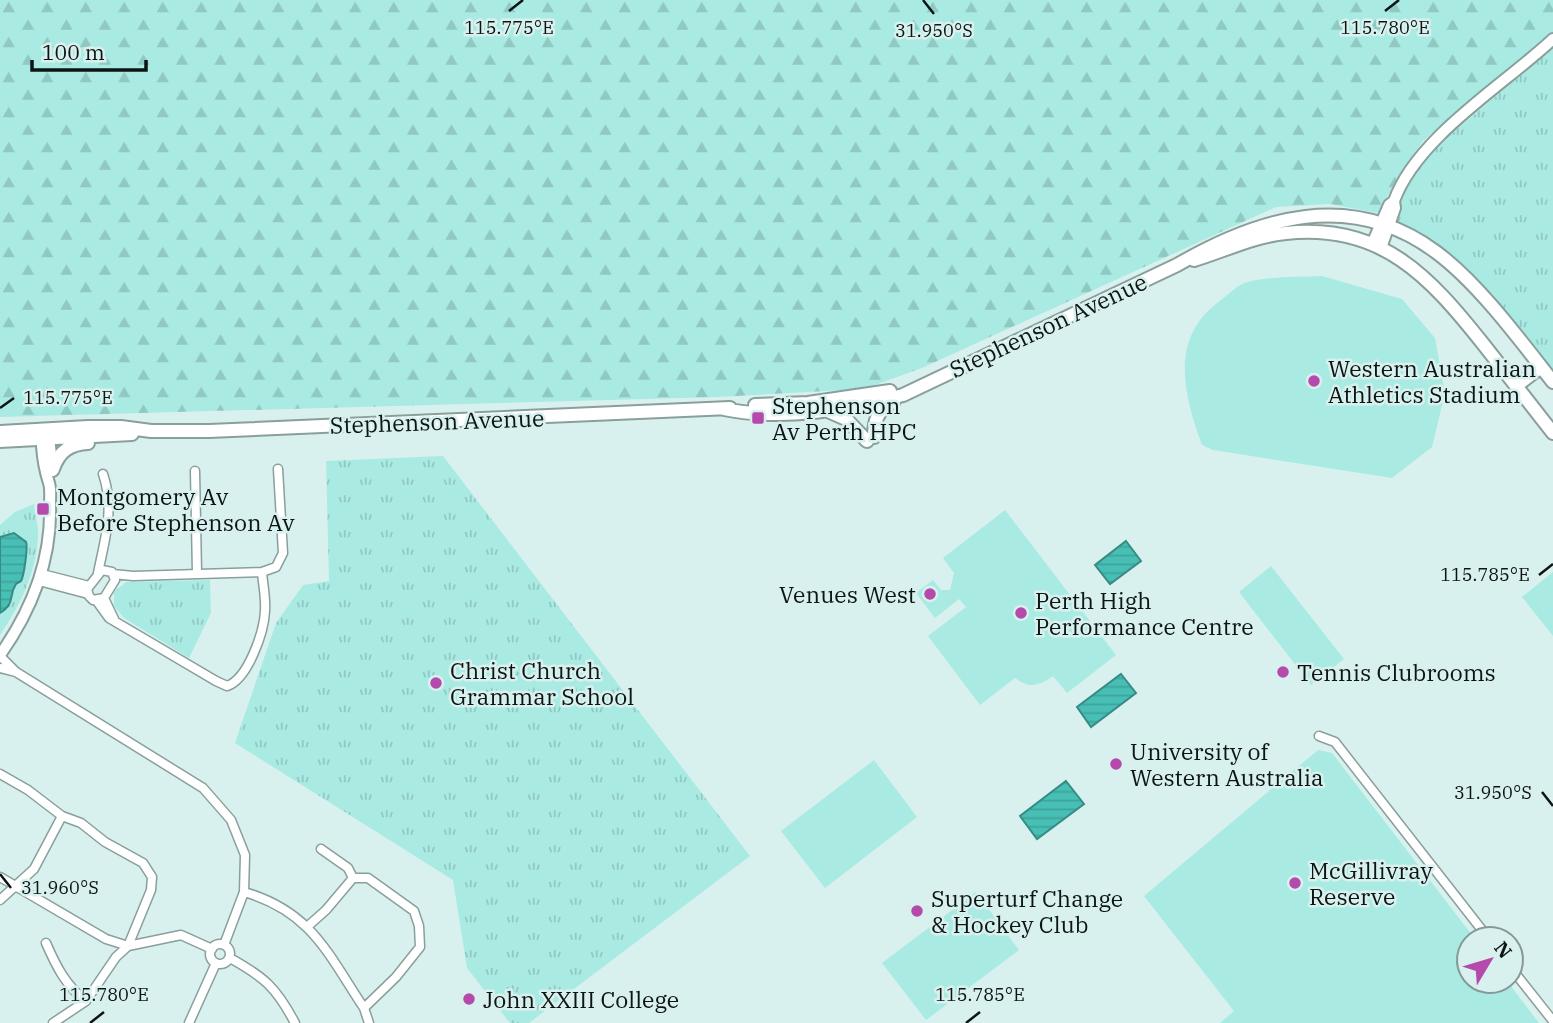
<svg xmlns="http://www.w3.org/2000/svg" width="1553" height="1023" viewBox="0 0 1553 1023" font-family="'IBM Plex Serif',serif">
  <defs>
    <pattern id="forest-firs" width="22" height="20" patternUnits="userSpaceOnUse" patternTransform="scale(1.75)"><rect width="22" height="20" fill="#a9eae3"/><path d="M5 1l3.5 6h-7zM16 11l3.5 6h-7z" fill="#90c8c2"/></pattern>
    <pattern id="park-tufts" width="24" height="20" patternUnits="userSpaceOnUse" patternTransform="scale(1.75)"><rect width="24" height="20" fill="#a9eae3"/><path d="M3 7l-1-3M5 7V3M7 7l1-3M15 17l-1-3M17 17v-4M19 17l1-3" fill="none" stroke="#90c8c2"/></pattern>
    <pattern id="water-rules" width="6" height="5" patternUnits="userSpaceOnUse" patternTransform="scale(1.75)"><rect width="6" height="5" fill="#48bfb5"/><path d="M0 2.5h6" fill="none" stroke="#3ea39b"/></pattern>
  </defs>
  <rect width="100%" height="100%" fill="#d9f1ee"/>
  <path fill="url(#forest-firs)" d="M0,0H1553V35L1467,102L1423,141L1394,184L1378,213L1330,204L1276,207L922,368L864,389L718,397L0,417Z"/>
  <path fill="url(#park-tufts)" d="M1553,48V375L1452,255L1397,221C1399,188 1423,163 1444,140Z
    M443,456L750,856L529,1023H510L467,968L453,880L235,743L276,623L303,585L329,581L326,461Z
    M34,504C35,514 39,527 38,537C36,573 20,606 0,635V525L15,512Z
    M210,580L211,613L189,658L124,618L114,606V592L126,582Z"/>
  <path fill="#a9eae3" d="M1322,276L1402,299L1435,338L1445,393L1432,447L1392,478L1213,450L1202,445C1183,393 1169,337 1221,300C1229,294 1238,284 1248,282C1272,276 1298,277 1322,276Z
    M1005,510L1116,655L1067,693L1053,676C1039,686 1030,689 1015,678L980,705L928,636L966,607L959,599L935,618L916,593L933,580L941,590H950L954,573L943,558Z
    M1271,566L1344,659L1311,685L1239,592Z
    M1553,572V636L1522,597Z
    M1318,750L1332,753L1475,939H1469V981H1507L1539,1023H1220L1234,1011L1144,896Z
    M874,760L917,817L825,888L781,831Z
    M976,892L1019,950L926,1020L882,963Z"/>
  <path fill="url(#water-rules)" stroke="#368c85" stroke-width="2" d="M14,533L26,542C28,547 24,576 21,581C19,582 17,583 16,584C8,596 16,603 0,613V537Z
    M1126,541L1141,561L1110,584L1095,565Z
    M1121,674L1136,693L1091,727L1077,707Z
    M1066,781L1084,804L1037,839L1020,816Z"/>
  <g fill="none" stroke-linecap="round" stroke-linejoin="round">
    <g stroke="#899f9c" stroke-width="11">
      <path id="minor" d="M195,471L197,573
        M102,570L112,572L115,580L104,598L93,600L89,596L87,589Z
        M262,572L276,567L283,553L278,469
        M98,573C105,538 115,509 103,474
        M42,574L89,586
        M39,581L88,594
        M104,598L114,619
        M96,600L109,618L216,681L227,686C248,679 264,632 265,611C266,598 263,585 262,572L133,576L113,574
        M0,656L16,672L203,788L231,820L245,855L244,892L224,945
        M0,668L16,672
        M1319,736L1335,742L1489,939
        M0,774L28,790L62,816L81,823L105,842L143,863L152,877L151,890L128,946L116,957L86,1001L53,1023
        M0,877L106,939L128,946
        M353,878H368L414,911L419,926L420,947L396,977L364,1008
        M244,892C311,911 328,954 364,1008L369,1023
        M0,900L34,869L62,816
        M308,926L326,910L353,878L348,868L321,849
        M46,943C56,966 66,986 86,1001
        M210 954a10 10 0 1 1 20 0a10 10 0 1 1-20 0Z
        M128,946L181,935L212,949
        M230,958C264,977 276,987 295,1023
        M1511,968L1553,1021
        M189,1023L216,963"/>
    </g>
    <g stroke="#899f9c" stroke-width="14">
      <path id="tertiary" d="M1372,244L1389,205L1394,201C1417,137 1504,85 1553,39
        M1381,248L1395,208L1394,201
        M46,437L49,438L53,471
        M0,655C31,611 52,560 50,504C50,498 51,489 49,483C45,471 43,460 42,446L51,437"/>
    </g>
    <g stroke="#899f9c" stroke-width="16">
      <path id="secondary" d="M1194,260C1224,251 1254,236 1286,233C1382,223 1430,277 1484,345C1507,374 1530,404 1553,433
        M1516,386L1541,367
        M755,405L808,403L890,391
        M724,409C783,421 846,410 903,395L1177,265C1260,217 1351,189 1436,252C1478,283 1520,340 1553,382
        M830,412L846,419L867,441
        M0,432L88,427H121L151,431H209L730,408
        M874,437C874,419 878,410 894,401
        M0,441L132,434
        M53,469C59,451 70,444 88,443"/>
    </g>
    <use href="#minor" stroke="#fff" stroke-width="8"/>
    <use href="#tertiary" stroke="#fff" stroke-width="10"/>
    <use href="#secondary" stroke="#fff" stroke-width="12"/>
  </g>
  <path fill="none" stroke="#0d1514" stroke-width="2.5" d="M923,0L934,14M509,11L523,0M1385,11L1399,0M0,408L14,398M1539,575L1553,564M1542,792L1553,806M0,874L11,888M90,1023L104,1012M966,1023L980,1012"/>
  <g fill="#b44aac" stroke="#d9f1ee" stroke-width="2.5">
    <circle cx="1314" cy="381" r="7"/>
    <rect x="751" y="411" width="14" height="14" rx="3.5"/>
    <rect x="36" y="502" width="14" height="14" rx="3.5"/>
    <circle cx="930" cy="594" r="7"/>
    <circle cx="1021" cy="613" r="7"/>
    <circle cx="1283" cy="672" r="7"/>
    <circle cx="436" cy="683" r="7"/>
    <circle cx="1116" cy="764" r="7"/>
    <circle cx="1295" cy="883" r="7"/>
    <circle cx="917" cy="911" r="7"/>
    <circle cx="469" cy="999" r="7"/>
  </g>
  <g text-anchor="middle" dominant-baseline="central" stroke-width="5" stroke-linejoin="round" paint-order="stroke">
    <g font-size="23" fill="#0d1514" stroke="#d9f1ee">
      <text transform="translate(1048 325) rotate(-25)">Stephenson Avenue</text>
      <text transform="translate(437 421) rotate(-2)">Stephenson Avenue</text>
    </g>
    <g font-size="23" fill="#0d1514" stroke="#d9f1ee" text-anchor="start">
      <text x="1328" y="368">Western Australian<tspan x="1328" dy="26">Athletics Stadium</tspan></text>
      <text x="772" y="405">Stephenson<tspan x="772" dy="26">Av Perth HPC</tspan></text>
      <text x="57" y="496">Montgomery Av<tspan x="57" dy="26">Before Stephenson Av</tspan></text>
      <text x="916" y="594" text-anchor="end">Venues West</text>
      <text x="1035" y="600">Perth High<tspan x="1035" dy="26">Performance Centre</tspan></text>
      <text x="450" y="670">Christ Church<tspan x="450" dy="26">Grammar School</tspan></text>
      <text x="1297" y="672">Tennis Clubrooms</text>
      <text x="1130" y="751">University of<tspan x="1130" dy="26">Western Australia</tspan></text>
      <text x="1309" y="870">McGillivray<tspan x="1309" dy="26">Reserve</tspan></text>
      <text x="931" y="898">Superturf Change<tspan x="931" dy="26">&amp; Hockey Club</tspan></text>
      <text x="483" y="999">John XXIII College</text>
    </g>
  </g>
  <g font-size="18" text-anchor="middle" fill="#0d1514" stroke="#d9f1ee" stroke-width="5" stroke-linejoin="round" paint-order="stroke">
    <text x="509" y="34">115.775°E</text>
    <text x="1385" y="34">115.780°E</text>
    <text x="934" y="37">31.950°S</text>
    <text x="68" y="404">115.775°E</text>
    <text x="1485" y="581">115.785°E</text>
    <text x="1493" y="799">31.950°S</text>
    <text x="60" y="894">31.960°S</text>
    <text x="104" y="1001">115.780°E</text>
    <text x="980" y="1001">115.785°E</text>
  </g>
  <g transform="translate(1490 960) rotate(52)"><circle r="33" fill="#d9f1ee" stroke="#879997" stroke-width="2"/>
  <path d="M0-5L12 26L0 18L-12 26Z" fill="#b44aac"/>
  <text y="-10" font-size="19" font-weight="bold" text-anchor="middle" fill="#0d1514">N</text>
  </g>
  <path d="M32 60v10h114v-10" fill="none" stroke="#0d1514" stroke-width="3.5"/>
  <text x="42" y="60" font-size="21" fill="#0d1514" stroke="#d9f1ee" stroke-width="5" paint-order="stroke">100 m</text>
</svg>
